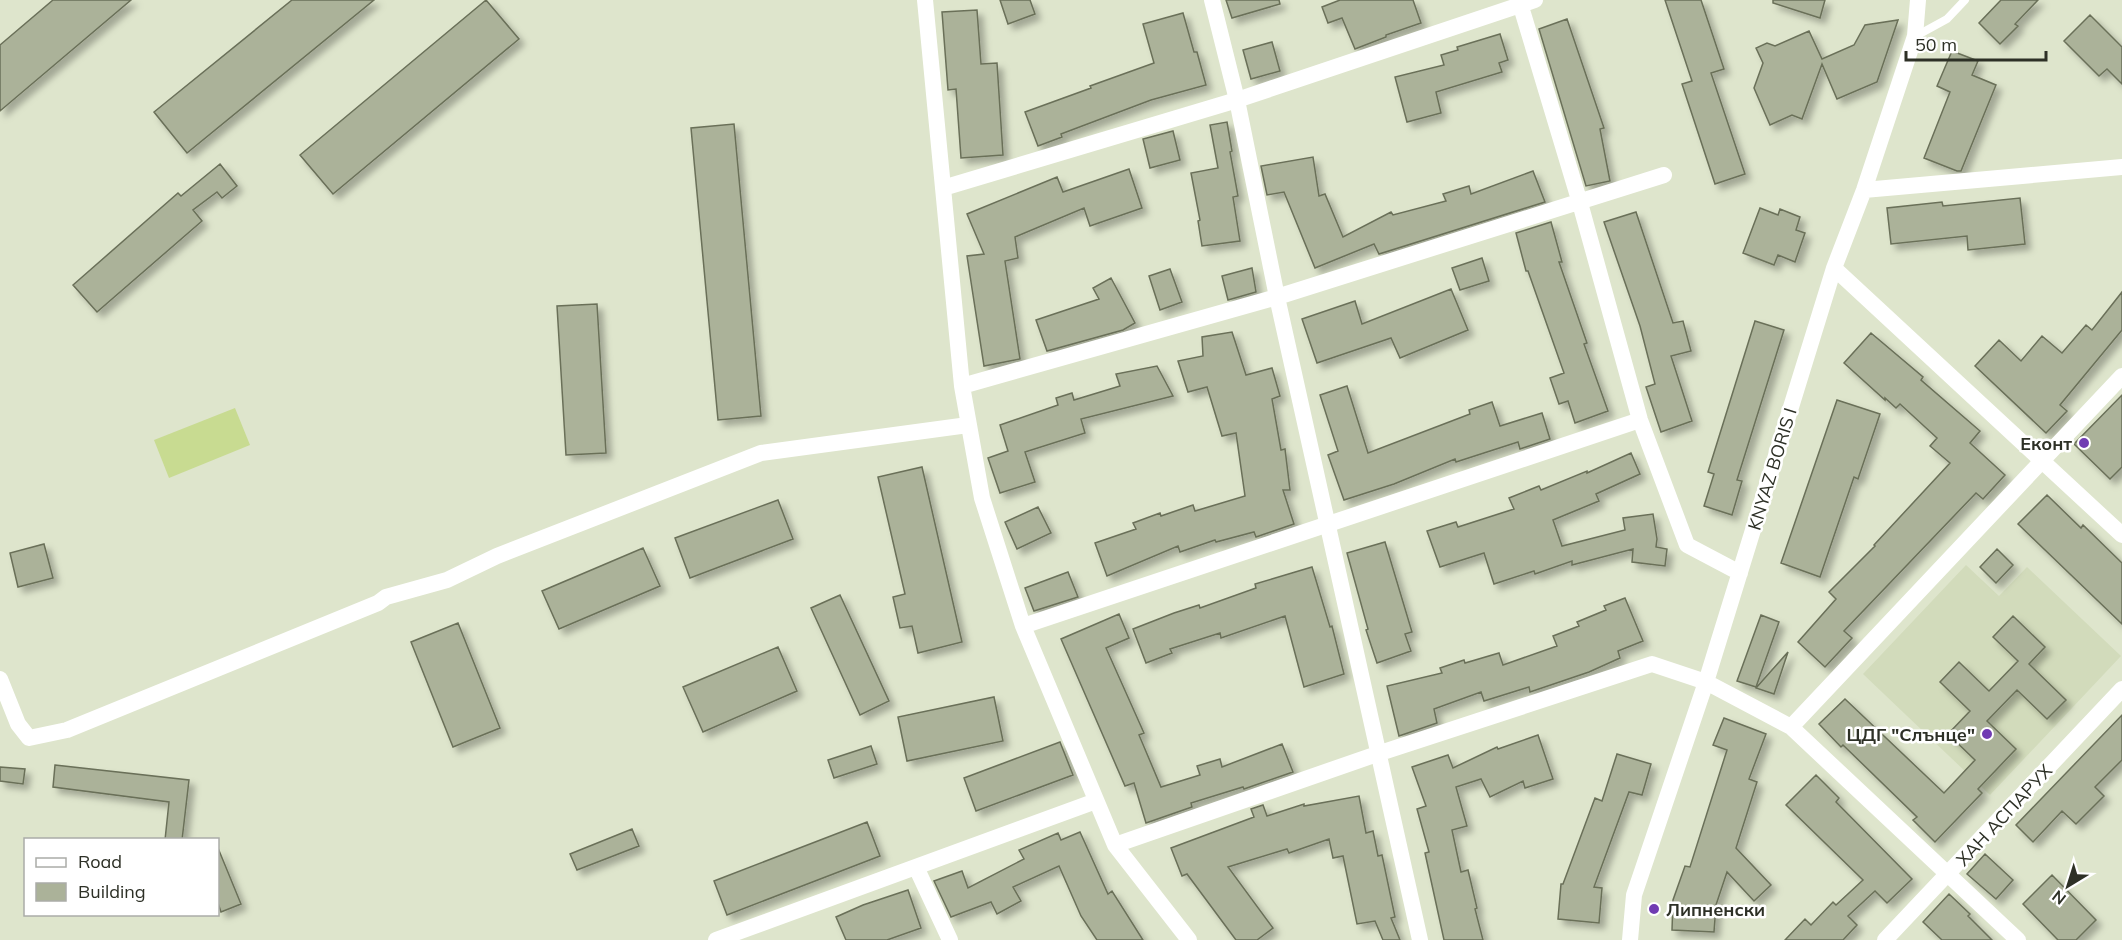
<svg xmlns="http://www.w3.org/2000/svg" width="2122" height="940" viewBox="0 0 2122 940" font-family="Mulish,sans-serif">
  <defs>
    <filter id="shadow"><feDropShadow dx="5.5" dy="5.5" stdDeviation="3" flood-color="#0004"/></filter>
  </defs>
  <rect width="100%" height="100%" fill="#dee5cc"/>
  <path fill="#d2dbbb" d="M1966,565L1999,596L2027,567L2121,656L1990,795L1863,674Z"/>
  <path fill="#c8db91" d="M235,408L250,445L169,478L154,440Z"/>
  <path fill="#abb299" stroke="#6a7059" stroke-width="1.5" filter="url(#shadow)" d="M53,0H131L0,111V45Z
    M292,0H374L187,153L154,112Z
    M486,0L519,39L333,194L300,155Z
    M1000,0H1030L1035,14L1008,24Z
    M1226,0H1279L1280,4L1232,18Z
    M1340,0H1413L1421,23L1386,35V37L1355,49L1342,18L1328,23L1322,7Z
    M1665,0H1701L1724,69L1711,73L1745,174L1715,184L1682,84L1692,81Z
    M1773,0H1825L1820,18L1773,3Z
    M2001,0H2038L2015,24L2018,26L2000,44L1979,23Z
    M977,10L981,64L997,63L1003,155L961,158L956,89L948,90L942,12Z
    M1183,13L1194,52H1197L1206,85L1151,100L1061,134L1062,137L1038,146L1025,112L1091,88L1090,86L1154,63L1143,24Z
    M2090,15L2122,47V84L2107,69L2099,76L2064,41Z
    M1567,19L1604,128L1600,129L1610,181L1586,186L1539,29Z
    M1898,20L1877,82L1837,99L1822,64L1802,119L1792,115L1770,125L1754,88L1763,63L1756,48L1767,43L1775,46L1809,31L1822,59L1854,45L1865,25Z
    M1500,34L1508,60L1499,63L1502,72L1436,92L1441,113L1407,122L1395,77L1444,65L1441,55L1458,50L1457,47Z
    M1272,42L1280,71L1251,79L1243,50Z
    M1952,51L1978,61L1972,75L1996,85L1961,171H1957L1924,158L1950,92L1937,86Z
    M1227,122L1232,151L1230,152L1238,196L1233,197L1240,241L1202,246L1198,221L1200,220L1191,173L1218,168L1210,125Z
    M734,124L761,416L718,420L691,128Z
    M1173,131L1180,160L1150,168L1143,139Z
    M1313,157L1319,196L1325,194L1343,237L1391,212L1393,215L1446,201L1443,194L1469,186L1471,194L1533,171L1545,202L1379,254L1374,244L1315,268L1284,192L1267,195L1261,166Z
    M220,164L237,186L222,198L217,192L193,210L202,221L97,312L73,285L178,193L181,196Z
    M1129,169L1142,208L1090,226L1084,208L1015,237L1018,258L1005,261L1020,359L984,366L967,256L984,254L967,214L1057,177L1063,192Z
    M2020,198L2025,244L1968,250L1967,236L1891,244L1887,208L1942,202L1943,206Z
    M1760,208L1778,215L1780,209L1800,217L1796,230L1805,233L1795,262L1778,255L1774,265L1743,253Z
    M1636,212L1673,323L1683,321L1691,351L1671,356L1692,421L1661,432L1646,387L1655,384L1640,326L1604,222Z
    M1551,222L1562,262H1559L1587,343L1584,344L1608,411L1575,423L1568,401L1559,404L1550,378L1564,373L1528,271H1526L1516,233Z
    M1482,258L1489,281L1460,290L1452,268Z
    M1252,268L1256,292L1228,300L1222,276Z
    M1170,269L1182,302L1160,310L1149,276Z
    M1111,278L1135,323L1123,330L1047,351L1036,320L1099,299L1093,288Z
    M1451,289L1468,330L1400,358L1391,338L1317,363L1302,319L1355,301L1362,324Z
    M2122,292V330L2060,405L2067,411L2046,433L1975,366L1999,340L2021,361L2042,336L2062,353L2086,325L2092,330Z
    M597,304L606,453L566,455L557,306Z
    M1755,321L1784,330L1737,480L1742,481L1732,515L1704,506L1714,474L1708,472Z
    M1232,332L1246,375L1272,368L1280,396L1272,399L1281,450L1285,449L1290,490H1283L1294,524L1256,537L1254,532L1216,542L1215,540L1180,552L1178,546L1107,576L1095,543L1136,529L1133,523L1160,513L1161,516L1193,505L1195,511L1245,496L1236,433L1222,436L1207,387L1188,392L1178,361L1203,356L1202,337Z
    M1871,333L1923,377L1921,380L1980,431L1970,443L2005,475L1983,499L1976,493L1844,631L1852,638L1825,667L1798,642L1836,599L1829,592L1875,546L1874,545L1950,463L1930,446L1937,438L1900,404L1896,408L1885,398V400L1844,363Z
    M1157,366L1173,396L1081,419L1085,433L1025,452L1035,482L1000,493L988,458L1008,451L1000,425L1058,405L1056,398L1072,393L1074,400L1120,386L1116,374Z
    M1347,386L1368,453L1470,414L1469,410L1492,402L1500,426L1542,413L1550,439L1520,449L1518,442L1456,462L1455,459L1394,484L1344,500L1328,455L1338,451L1320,395Z
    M2122,395V467L2110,479L2074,444Z
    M1837,400L1880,414L1858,479L1854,477L1820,577L1781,563Z
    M1631,453L1640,474L1596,494L1599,501L1553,520L1562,546L1625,530L1623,518L1653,514L1657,539L1656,547L1667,549L1665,566L1632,562L1633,549L1572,565V561L1535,574L1534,571L1494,584L1484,553L1440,567L1427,531L1456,522L1458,527L1514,509L1509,498L1539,486L1541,490L1587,471V473Z
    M922,467L962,642L918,653L912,626L900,628L893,597L905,594L878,477Z
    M2047,495L2081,528L2083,525L2122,563V624L2018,524Z
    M778,500L793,539L690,578L675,538Z
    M1038,507L1051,533L1017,549L1005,522Z
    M1385,542L1412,632L1405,634L1411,651L1377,663L1366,630L1368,629L1347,553Z
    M44,544L53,578L18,587L10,553Z
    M643,548L660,586L559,629L542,591Z
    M1997,549L2013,565L1996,583L1980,567Z
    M1312,567L1330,627L1332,626L1344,674L1304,687L1285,616L1221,638L1220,633L1170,649L1172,653L1146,663L1133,629L1174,613L1199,605L1200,608L1256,588L1255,584Z
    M1068,572L1078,597L1034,611L1025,588Z
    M840,595L889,701L860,715L811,608Z
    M1625,598L1643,641L1618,651L1620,658L1589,672L1530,692L1529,687L1484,701L1481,692L1434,709L1437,723L1399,736L1387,686L1442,673L1440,668L1464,660L1465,663L1499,653L1503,665L1557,646L1553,636L1579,626L1577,622L1606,610L1604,606Z
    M1119,614L1129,638L1106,648L1144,733L1139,735L1161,787L1200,775L1197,766L1220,759L1222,767L1282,744L1293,772L1244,789L1243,787L1191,803L1192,807L1146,823L1134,783L1125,786L1061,639Z
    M1761,615L1779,622L1756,687L1737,681Z
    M2013,616L2045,647L2029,664L2066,700L2047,719L2017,690L1987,721L2016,749L1978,789L1982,793L1935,842L1913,820L1917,817L1843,745L1841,747L1819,724L1845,699L1944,793L1975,760L1948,734L1970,711L1940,682L1959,662L1989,691L2018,661L1993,637Z
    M458,623L500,728L453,747L411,642Z
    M778,647L797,691L703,732L683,687Z
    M1788,652L1774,694L1756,688Z
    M994,697L1003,741L907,761L898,717Z
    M2122,715V760L2095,787L2104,796L2076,824L2062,811L2033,842L2016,825Z
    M1724,718L1766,734L1749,779L1757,782L1736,848L1771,885L1754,901L1727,872L1716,905L1714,932L1672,930L1673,900L1685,866L1690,867L1727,750L1713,745Z
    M1538,735L1553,779L1525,788L1523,781L1490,797L1481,779L1456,787L1467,826L1452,830L1461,872L1468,870L1477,908L1475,909L1483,940H1444L1425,853L1429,852L1417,809L1426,806L1412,767L1448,755L1453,768L1497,747L1498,749Z
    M1060,742L1073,775L976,811L964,778Z
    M871,746L877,764L834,778L828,760Z
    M1617,754L1651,764L1642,795L1629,792L1594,887L1602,888L1599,923L1558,919L1561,884H1563L1595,798L1602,801Z
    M55,765L189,780L182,840H165L169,802L53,787Z
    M0,767L25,769L23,784L0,781Z
    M1816,775L1839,798L1836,802L1912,879L1887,903L1875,891L1848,916L1857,925L1843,940H1785L1805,919L1811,925L1833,902L1836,905L1863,880L1786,805Z
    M1359,796L1366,833L1373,831L1378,856L1382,855L1395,917L1391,918L1400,940H1383L1375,921L1357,924L1343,856L1333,858L1329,839L1289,853L1287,849L1228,867L1273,928L1257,940H1236L1187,874L1182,876L1171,848L1254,817L1251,809L1263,805L1267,816L1304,804V806Z
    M867,822L880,856L727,915L714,881Z
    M632,829L639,846L577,870L570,854Z
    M1080,832L1108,894L1112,891L1143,940H1097L1081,916L1059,866L1013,887L1021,901L997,914L991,902L951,917L934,881L962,871L968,888L1024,859L1019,850L1058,833L1061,840Z
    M218,848L241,904L221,912L218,903Z
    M1985,854L2013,880L1996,899L1967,874Z
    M2052,875L2096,920L2076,940H2058L2023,904Z
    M908,890L921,928L887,940H846L836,917L863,905Z
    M1949,894L1970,914L1968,916L1992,940H1942L1923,922Z"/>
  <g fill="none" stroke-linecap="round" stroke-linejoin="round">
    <path stroke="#fff" stroke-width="8" d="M1916,36L1947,19L1965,0"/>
    <path stroke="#fff" stroke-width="16" d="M925,0L962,386L982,498L1023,626L1115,845L1189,940
      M1212,0L1237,100L1277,297L1420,940
      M1519,0L1580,203L1640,420L1687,545L1740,573
      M943,188L1237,100L1535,0
      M1864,190L2122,167
      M1834,268L2122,535
      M962,386L1277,297L1664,175
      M1023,626L1640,420
      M0,679L18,724L29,738L67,730L378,603L386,597L447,580L497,556L761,453L968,425
      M1791,727L2122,376
      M1115,845L1377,754L1652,664L1706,682L1791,727L2018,940
      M916,867L950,940
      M716,940L1096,801
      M1630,940L1634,895L1706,682L1834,268L1864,190L1915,36L1918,0
      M1885,940L2122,689"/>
  </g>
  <g fill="#703bb2" stroke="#fff" stroke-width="2">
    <circle cx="2084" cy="443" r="6"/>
    <circle cx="1987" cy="734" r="6"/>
    <circle cx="1654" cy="909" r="6"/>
  </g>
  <g text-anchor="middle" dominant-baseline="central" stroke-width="5" stroke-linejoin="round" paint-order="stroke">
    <g font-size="18" font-weight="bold" fill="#2d3026" stroke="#fff" text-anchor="end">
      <text x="2072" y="443">Еконт</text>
      <text x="1975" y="734">ЦДГ "Слънце"</text>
      <text x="1666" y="909" text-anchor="start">Липненски</text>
    </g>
    <g font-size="18" fill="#2d3026" stroke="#fff">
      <text transform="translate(1772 469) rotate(-73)">KNYAZ BORIS I</text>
      <text transform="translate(2004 815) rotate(-47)">ХАН АСПАРУХ</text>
    </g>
  </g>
  <rect x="24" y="838" width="195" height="78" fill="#ffffff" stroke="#abaca8" stroke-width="1.5"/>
  <rect x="36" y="858" width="30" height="9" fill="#ffffff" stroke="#abaca8" stroke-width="1.5"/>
  <text x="78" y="868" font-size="18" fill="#2d3026">Road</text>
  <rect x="36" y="883" width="30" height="18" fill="#abb299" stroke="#abaca8" stroke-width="1.5"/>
  <text x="78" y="898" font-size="18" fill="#2d3026">Building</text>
  <g transform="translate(2068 886) rotate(218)" stroke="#ffffff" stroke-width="4.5" paint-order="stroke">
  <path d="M0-4.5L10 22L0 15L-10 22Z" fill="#2d3026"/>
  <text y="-9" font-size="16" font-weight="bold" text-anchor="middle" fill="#2d3026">N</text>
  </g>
  <path d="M1906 51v9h140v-9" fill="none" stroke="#2d3026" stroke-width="3"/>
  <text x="1915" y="51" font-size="18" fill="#2d3026" stroke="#ffffff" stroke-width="4.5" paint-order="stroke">50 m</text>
</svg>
